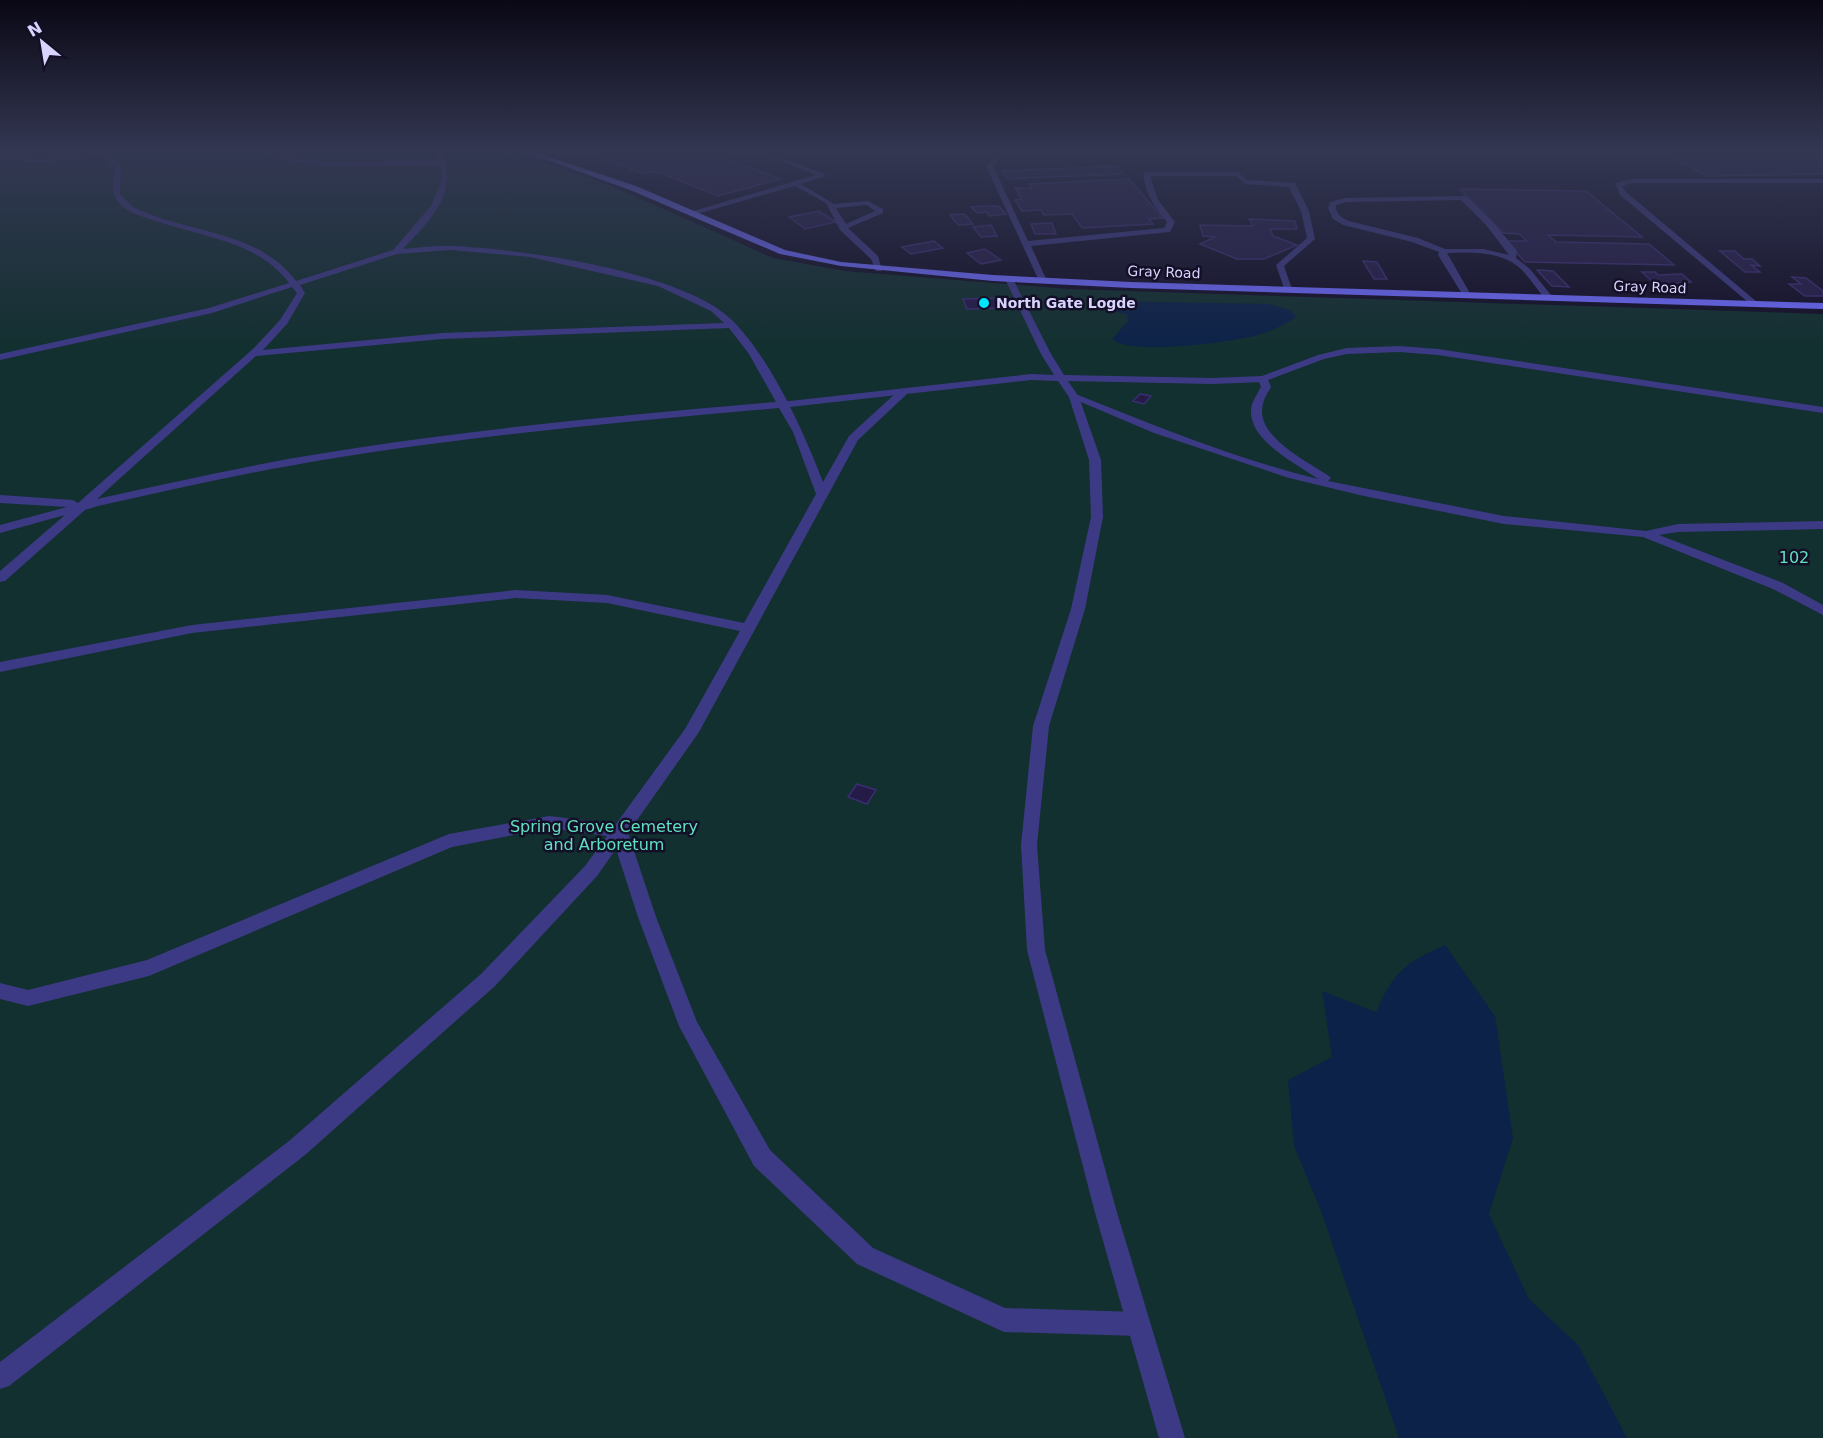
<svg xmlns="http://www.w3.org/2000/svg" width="1823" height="1438" viewBox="0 0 1823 1438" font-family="'DejaVu Sans',sans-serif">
  <rect width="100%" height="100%" fill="#130f26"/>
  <path fill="#12302f" d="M0,151H513L612,186L773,258L845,271L1068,289L1823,314V1438H0Z"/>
  <path fill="#0c2248" d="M1100,301L1268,304L1290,310L1296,317C1284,325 1271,331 1258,335C1234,342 1129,356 1112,339L1128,321L1127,315L1094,304Z
    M1445,945L1495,1016L1513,1138L1489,1214L1529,1299L1578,1345L1627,1438H1399L1321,1211L1294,1146L1288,1080L1332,1057L1322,991L1376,1012C1394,971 1405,963 1445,945Z"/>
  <path fill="#241b47" stroke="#3b2d73" stroke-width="1.5" d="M585,151H685L706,159L720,156L780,179L718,196L658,172L640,173Z
    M1823,152V174L1707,176L1666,155Z
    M1116,166L1123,174L1007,179L1002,171Z
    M1129,179L1163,218L1149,219L1153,224L1082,228L1072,214L1044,215L1041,210L1022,211L1015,200L1022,199L1015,188H1032L1029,184Z
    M1460,189L1586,191L1642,237L1548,235L1556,242L1649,244L1674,265L1525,262L1506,241H1527L1519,234L1503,233Z
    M982,206H998L1006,214L990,216L986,212L977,213L971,207Z
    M819,211L836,222L805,229L789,217Z
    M965,214L973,224L958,225L950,215Z
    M1249,219L1295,221L1297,229H1270L1273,236L1297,245L1264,259H1237L1200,244L1215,237L1203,236L1200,225L1253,226Z
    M1052,223L1056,234H1035L1031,224Z
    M991,225L997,236L981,237L973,227Z
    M934,241L943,248L911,254L902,247Z
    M985,249L1001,260L981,264L967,253Z
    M1720,251H1735L1744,259H1752L1760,266L1751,265L1760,272H1745Z
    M1363,261L1377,262L1387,279H1374Z
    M1537,270L1553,271L1569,287L1552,286Z
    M1642,272H1655L1658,275L1682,274L1691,282L1672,284L1674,286H1657Z
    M1792,277L1806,278L1823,291V296H1805L1789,284H1801Z
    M1001,298L1005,308L967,309L963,299Z
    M1140,394L1151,396L1144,404L1133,401Z
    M857,784L876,790L867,804L848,797Z"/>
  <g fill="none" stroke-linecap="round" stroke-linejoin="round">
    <path fill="#3d3a85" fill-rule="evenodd" d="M99,151H106L121,167L120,194L133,207C187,234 257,229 296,281L393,250L431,206L442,179L441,165L327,166L283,160L260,151L327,162L438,160L434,151H440C461,192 430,220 403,249C419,248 437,245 453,246C522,249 688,272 735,323C772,362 804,432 823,482L849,436L898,391H906V395L858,440L699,732L628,833L656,917L697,1022L770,1150L873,1248L1005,1308L1138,1312L1146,1316L1150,1324L1146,1332L1138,1336L1004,1332L857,1264L754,1166L679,1026L638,917L616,849L597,876L495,986L305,1155L9,1386L0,1389V1362L289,1141L481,974L585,866L607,836L549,828L452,847L149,976L28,1006L0,999V983L28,990L147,960L449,834L549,816L616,824L685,729L740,631L607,603L516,598L192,633L0,672V662L192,625L516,590L607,595L744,623L816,494L793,432L779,408C615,423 451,437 289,466C225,477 161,492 98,506L85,510L5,581L0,582V571L65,515L0,533V525L67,507L0,503V495L73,500L78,503L254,348L280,320L297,293L292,287L212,313L0,360V354L209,308L289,283C258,241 202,237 156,221C142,216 125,213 116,199C110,189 113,178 115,167ZM451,250L530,257L658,286L711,311L724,323L442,333L263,350L287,324L305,293L300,285L397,254ZM729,328L749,354L776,402C613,416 449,431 288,459C224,471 160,485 97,499L256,356L442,339Z
      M754,151H763L825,174V176L801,184L834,204L868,201L883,209V213L848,228L878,256L882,271H876L871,259L840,230L826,203L795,186L690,216V212L816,175ZM867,205L875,211L846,224L836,208Z
      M997,157L1000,159L993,166L1028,241L1164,228L1167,222C1155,208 1145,193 1143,174L1146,172H1238L1247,180L1295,183L1309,211L1315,239L1284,266L1292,289L1285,291L1276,265L1307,238L1301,211L1289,187L1245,184L1236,176H1150L1158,200L1175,222L1170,232L1031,246L1047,281L1040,283L986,166Z
      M1632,179H1823V183H1632L1622,186L1626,192L1757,302L1758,304L1754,307L1620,195L1615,183Z
      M1466,196L1492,221L1517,251L1516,258L1530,269L1551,295V299H1545C1537,289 1530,278 1521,269C1502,251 1471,252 1447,253L1471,295L1464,297L1438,255L1439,252L1412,242L1343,225L1333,219L1328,208L1330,202L1345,198ZM1461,200L1486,225L1509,255L1483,249H1445L1418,238L1349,221C1342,218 1335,214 1336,205L1346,202Z
      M1263,376L1267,377L1271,387C1268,392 1264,398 1263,404C1254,436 1307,461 1329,476L1331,478L1328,481L1504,516L1646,531L1678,524L1823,521V529L1678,532L1659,535L1783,583L1823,605V615L1773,589L1643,537L1504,524L1364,496L1289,478L1154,433L1069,397L1078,395C1156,426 1236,459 1318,479C1295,463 1243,438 1252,404C1254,399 1258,392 1261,387L1258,379Z"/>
    <path fill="#3d3a85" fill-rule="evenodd" d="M106,152L108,155L44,162L0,160V156L44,158Z
      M1009,276L1013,279L1051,354L1064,375L1212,378L1262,376L1318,355L1347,348L1399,346L1438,349L1823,407V413L1438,355L1399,352L1347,354L1324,359L1263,382L1212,384L1068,381L1079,397L1101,460L1103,517L1085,609L1049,726L1037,845L1045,950L1116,1209L1185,1438H1159L1094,1209L1027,950L1021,845L1033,726L1071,609L1091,517L1089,460L1069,397L1058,381L1031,380L781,408L776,405L781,402L1031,374L1054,375L1041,354L1005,279Z"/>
    <path fill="#6f6bff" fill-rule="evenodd" d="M522,151H531L636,186L785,250L841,262L993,275L1131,282L1823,303V309L1131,288L993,281L841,266L780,254L630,190Z"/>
  </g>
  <linearGradient id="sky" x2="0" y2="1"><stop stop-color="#0a0815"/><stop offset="0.43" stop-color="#333752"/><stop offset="1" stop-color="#333752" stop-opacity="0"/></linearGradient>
  <rect width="1823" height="352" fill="url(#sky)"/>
  <circle fill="#00e5ff" stroke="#130f26" stroke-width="2" cx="984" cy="303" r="6"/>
  <g text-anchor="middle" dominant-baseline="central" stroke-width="5" stroke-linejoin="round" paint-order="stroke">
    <g font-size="14" fill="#d9d4ff" stroke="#130f26">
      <text transform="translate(1164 272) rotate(2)">Gray Road</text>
      <text transform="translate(1650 287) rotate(2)">Gray Road</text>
    </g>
    <g font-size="14" font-weight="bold" fill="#d9d4ff" stroke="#130f26" text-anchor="start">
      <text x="996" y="303">North Gate Logde</text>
    </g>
    <g font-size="16" fill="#5fe0c0" stroke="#130f26">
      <text x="1794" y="557">102</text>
      <text x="604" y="826">Spring Grove Cemetery<tspan x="604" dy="18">and Arboretum</tspan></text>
    </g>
  </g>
  <g transform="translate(42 42) rotate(330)" stroke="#130f26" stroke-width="4.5" paint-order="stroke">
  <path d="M0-4.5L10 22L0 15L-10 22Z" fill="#d9d4ff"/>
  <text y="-9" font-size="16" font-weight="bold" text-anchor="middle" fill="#d9d4ff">N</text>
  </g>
</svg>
